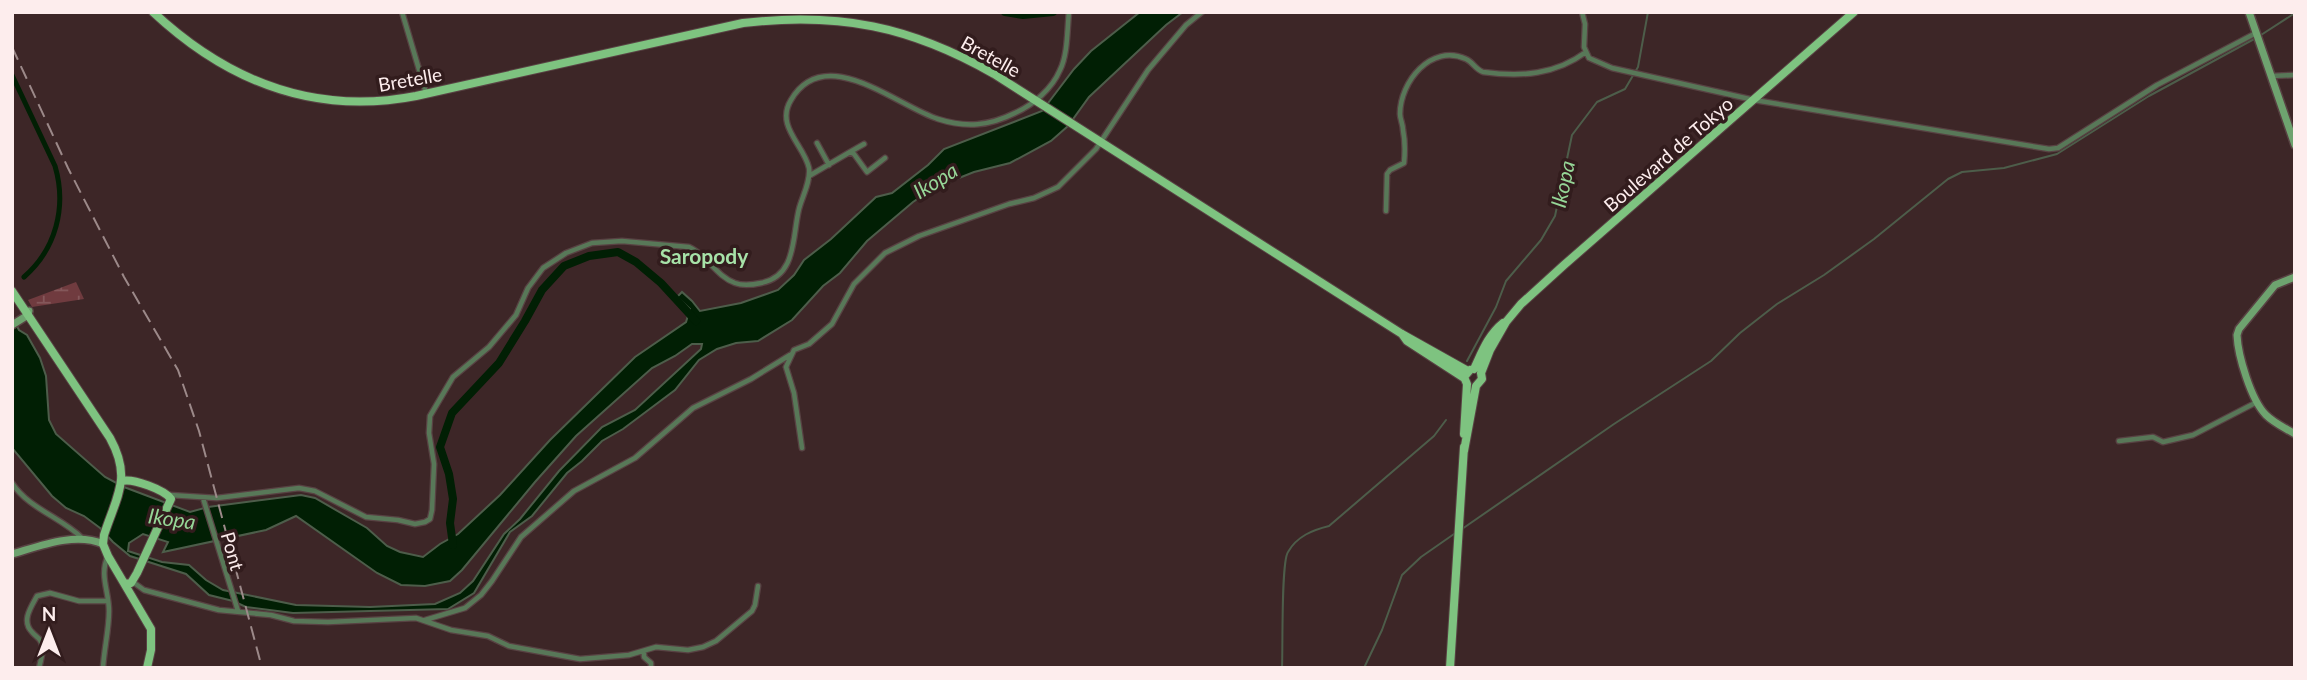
<svg xmlns="http://www.w3.org/2000/svg" width="2307" height="680" viewBox="0 0 2307 680" font-family="Lato,sans-serif">
  <defs>
    <pattern id="wetland-marsh" width="20" height="14" patternUnits="userSpaceOnUse" patternTransform="scale(1.75)"><rect width="20" height="14" fill="#703b3f"/><path d="M1 5h8M5 5V1M11 12h8M15 12V8" fill="none" stroke="#85585b"/></pattern>
  </defs>
  <rect width="100%" height="100%" fill="#3d2627"/>
  <path fill="url(#wetland-marsh)" d="M76,282L84,299L32,307L28,300Z"/>
  <path fill="#011f04" stroke="#4d5d4a" stroke-width="2" fill-rule="evenodd" d="M1140,12H1183L1166,25L1089,97L1068,126L1051,141L1010,163L974,172L934,188L913,202L867,241L840,273L823,286L792,320L758,341L736,343L717,349L699,360L675,390L623,429L602,441L582,461L567,473L532,516L510,532L474,593L448,609L293,613L246,607L233,601L209,595L186,574L130,556L113,542L100,528L84,516L66,508L52,496L12,448V317L19,330L27,335L40,358L46,376L49,420L56,434L105,477L124,487L190,512L208,507L301,495L315,498L367,528L387,546L400,552L423,557L440,544L458,534L500,495L550,440L635,357L686,322L690,309L677,297L682,292L692,301L700,311L741,303L778,290L794,275L804,260L831,239L876,197L892,193L928,165L944,149L1042,111L1074,69L1091,51ZM692,344H702L701,349L635,410L602,427L559,471L520,519L504,534L473,581L460,593L435,604L370,607L296,605L223,590L206,580L189,565L162,562L128,551L129,543L143,534L168,542L163,552L266,530L296,516L377,573L401,585L425,586L450,581L462,570L535,482L576,436L652,368L675,356Z"/>
  <g fill="none" stroke-linecap="round" stroke-linejoin="round">
    <path stroke="#4d5d4a" stroke-width="2" d="M2261,35L2295,13
      M1467,361L1496,307L1506,281L1541,240L1555,216L1572,135L1597,102L1625,89L1638,67L1648,12
      M1462,529L1614,424L1711,361L1740,333L1777,304L1824,275L1874,239L1948,179L1962,172L2004,168L2057,154L2149,96L2256,38
      M1282,668C1283,648 1281,562 1288,552C1297,536 1313,530 1329,526L1434,436L1446,420
      M1364,668L1382,630L1402,575L1421,557L1454,534"/>
    <path stroke="#011f04" stroke-width="5" d="M12,75L55,166C67,207 56,249 24,277"/>
    <path stroke="#011f04" stroke-width="8" d="M1005,12L1023,15L1053,12
      M453,545L450,523L453,499L449,474L440,447L452,413L499,363L525,321L542,290L564,266L589,256L618,252L636,262L661,283L696,321"/>
    <g stroke="#584243" stroke-width="7">
      <path id="street" d="M402,12L426,93
        M1582,12L1585,24L1584,47L1589,58L1612,68L1754,100L2049,149L2058,148L2157,85L2256,33
        M2271,76L2295,75
        M817,143L829,165
        M850,152L864,144
        M809,176L850,152L854,154L867,172L885,158
        M1386,211L1387,174L1390,170L1404,163C1405,153 1405,140 1403,130C1403,124 1400,119 1400,114C1400,82 1431,43 1466,59C1473,62 1475,69 1483,72C1521,77 1555,75 1586,52
        M786,367L794,350L809,344L832,324L854,284L885,253L919,236L1009,204L1034,198L1058,187L1096,149L1148,70L1186,25L1202,12
        M786,367L794,393L802,448
        M2119,441L2153,437L2163,442L2193,435L2257,402
        M12,483C29,509 61,517 82,538
        M170,495L217,498L299,488L315,491L366,517L398,520L415,524L425,522L430,519L432,510L434,464L429,433L430,416L453,377L489,347L516,315L528,288L543,268L566,253L592,243L622,241L689,247C707,255 716,276 735,283C743,286 752,285 761,283C797,276 792,237 799,209C802,197 811,181 809,168C804,145 775,126 791,100C825,42 897,106 938,119C966,128 989,126 1015,113C1033,105 1052,89 1060,70C1068,54 1067,30 1069,12
        M203,498L238,611
        M133,582L144,590L219,610L271,615L294,621L328,622L416,618L451,630L488,636L509,646L580,659L629,655L656,647L688,650L703,647L716,641L752,611L755,605L758,586
        M425,620L465,608L481,595L492,581L521,537L574,491L635,458L693,408L751,379L790,355
        M644,651V657L651,663V668
        M39,668C41,660 45,647 40,640C38,637 34,635 32,632C21,621 31,607 37,596L50,593L79,601H108
        M103,668C104,649 109,630 109,611C109,591 99,575 108,556"/>
    </g>
    <g stroke="#584243" stroke-width="10">
      <path id="secondary" d="M2249,12L2295,145
        M2295,277L2275,285L2239,329L2237,335C2238,356 2251,400 2266,415C2274,423 2285,428 2295,434
        M12,325L28,315L29,311
        M12,554C40,546 75,532 103,544"/>
    </g>
    <g stroke="#584243" stroke-width="10">
      <path id="primary" d="M153,12C227,81 314,116 416,96L743,23C839,12 910,26 994,74L1402,334L1468,371
        M12,291L110,438C132,478 117,495 104,535L103,544L108,556L151,629V650L147,668
        M1402,334L1407,341L1464,378
        M1474,369C1482,352 1488,335 1503,323
        M1464,434L1467,384L1464,377L1470,370
        M1464,451L1476,386L1482,379L1481,373L1490,350L1506,322L1521,304L1564,265L1854,12
        M122,481C133,478 165,490 171,499L137,573L131,583L125,584
        M1450,668L1464,447"/>
    </g>
    <use href="#street" stroke="#587858" stroke-width="4.5"/>
    <use href="#secondary" stroke="#6ea36f" stroke-width="7"/>
    <use href="#primary" stroke="#7ec380" stroke-width="8"/>
    <path stroke="#9c8989" stroke-width="2" stroke-dasharray="14 7" stroke-linecap="butt" d="M12,47L68,168L124,277L178,370L199,431L262,668"/>
  </g>
  <g text-anchor="middle" dominant-baseline="central" stroke-width="7" stroke-linejoin="round" paint-order="stroke">
    <g font-size="19" fill="#fdeded" stroke="#321c1d">
      <text transform="translate(991 56) rotate(29)">Bretelle</text>
      <text transform="translate(410 79) rotate(-10)">Bretelle</text>
      <text transform="translate(1668 154) rotate(-41)">Boulevard de Tokyo</text>
      <text transform="translate(233 551) rotate(74)">Pont</text>
    </g>
    <g font-size="21" font-style="italic" fill="#96d697" stroke="#321c1d">
      <text transform="translate(935 180) rotate(-32)">Ikopa</text>
      <text transform="translate(1562 184) rotate(-78)">Ikopa</text>
      <text transform="translate(172 518) rotate(8)">Ikopa</text>
    </g>
    <g font-size="21" font-weight="bold" fill="#a7e2a8" stroke="#321c1d">
      <text x="704" y="255">Saropody</text>
    </g>
  </g>
  <rect width="2307" height="680" fill="none" stroke="#fdeded" stroke-width="28"/>
  <g transform="translate(49 631)" stroke="#321c1d" stroke-width="5" paint-order="stroke">
  <path d="M0-5L12 26L0 18L-12 26Z" fill="#fdeded"/>
  <text y="-10" font-size="19" font-weight="bold" text-anchor="middle" fill="#fdeded">N</text>
  </g>
</svg>
